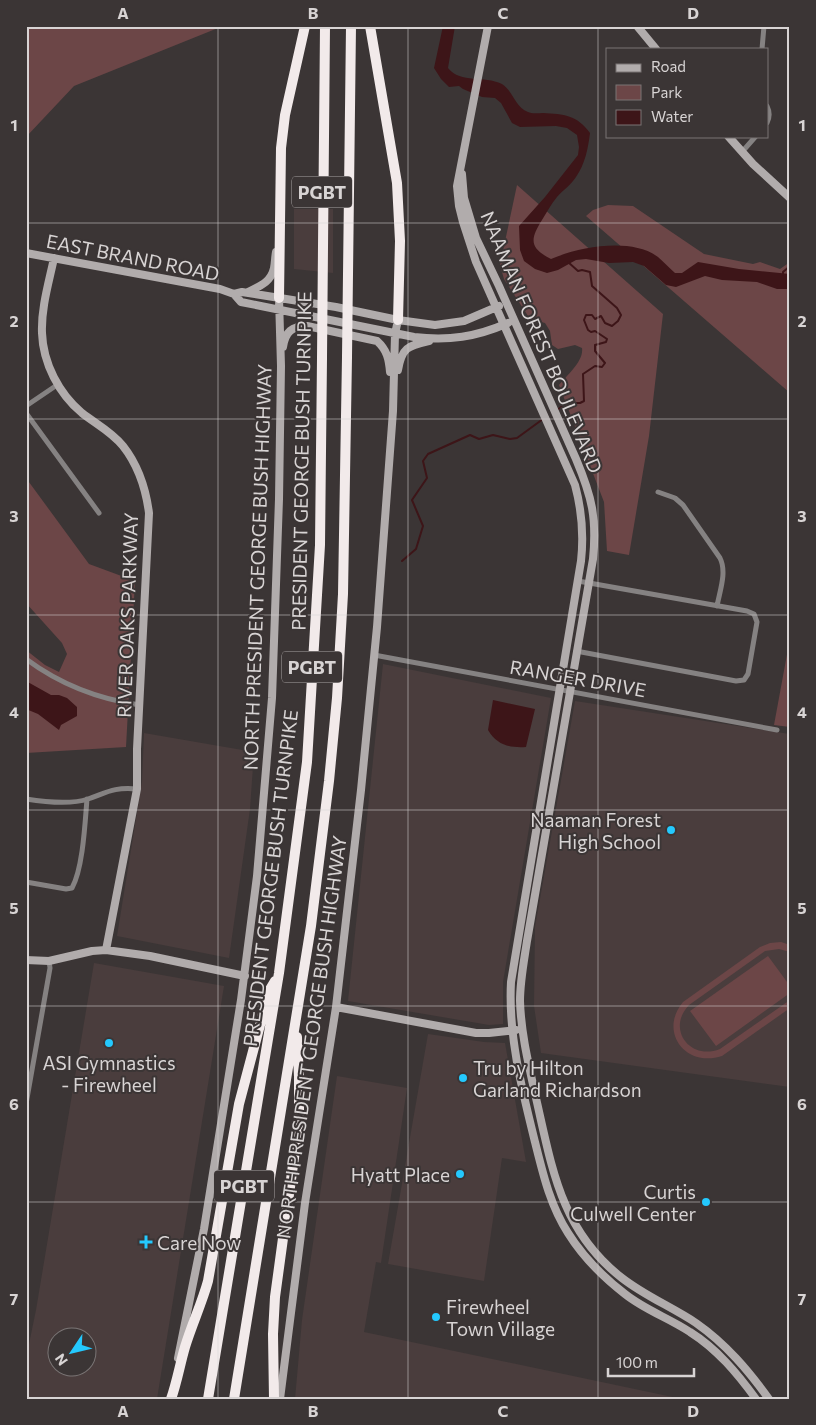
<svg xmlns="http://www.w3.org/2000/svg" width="816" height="1425" viewBox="0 0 816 1425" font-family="Commissioner,sans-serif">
  <rect width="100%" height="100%" fill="#3b3535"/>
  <path fill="#4a3d3d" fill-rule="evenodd" d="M294,209H333V273L294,269Z
    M383,664L551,698L503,982V1024L489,1025L348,1001Z
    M575,701L790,734V1087L541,1053L534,1006L535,927Z
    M144,733L254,752L250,809L229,958L117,936L142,782Z
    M94,963L224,986L157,1399H26V1350L29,1344L36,1310ZM58,1338H88V1368H58Z
    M428,1034L484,1042L505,1043L526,1162L502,1158L484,1281L388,1264Z
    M337,1076L407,1088L381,1263L376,1262L364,1332L682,1399H295L302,1320Z"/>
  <path fill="#6c4647" d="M26,26H223L74,86L26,137Z
    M517,185L663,314L649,436L629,555L607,551L604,502L559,385C567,375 584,361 582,348L575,345L558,349L552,345L550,331L545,323L530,319L504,279L500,265Z
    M608,205L633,206L704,254L753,264L760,262L780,269L790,262V393L586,216L593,210Z
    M26,478L89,564L135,581L126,747L26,753V650L45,665L59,672L67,654L62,643L26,603Z
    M790,638V727L774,725Z
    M781,942L790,945V952L779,949L765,951L689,1005C666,1029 690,1061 720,1049L790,1000V1008L722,1056C686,1068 658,1032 683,1002L760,947L770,943Z
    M768,956L790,986V993L716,1046L690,1011Z"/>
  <path fill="#3d1518" d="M443,26H455L448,68C461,84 484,75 502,84C513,91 515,107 528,112C532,114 538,113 543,113C564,114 577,115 590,133C588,149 585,164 576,177C571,185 563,190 557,197C551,204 547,212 542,220C530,239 529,248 551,259C579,247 631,237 658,257C664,262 669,268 675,273H682L698,262L739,269L790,274V289H777L757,282L722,280L705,276L676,287L666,285L644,266L633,262L609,263L586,259L576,260L558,270L547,273L535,269L524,261L520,250L519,226L545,197L578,155L579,147L577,135L567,128L556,126L520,127L512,123L501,103L495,98L482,97L463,89L459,86L449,87L441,79L434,68Z
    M26,681L51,695H59L67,698L77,707V716L61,725L59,730L38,714L26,709Z
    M493,700L535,709L526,747C509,748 497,745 488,730Z"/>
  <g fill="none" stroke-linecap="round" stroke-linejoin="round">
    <path stroke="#3d1518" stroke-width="2" d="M783,275V272L790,266
      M557,410L567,403H580L584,401L583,374L595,366L602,367L605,363L595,351V345L606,342L607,339L595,331L591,332L588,330L584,320L586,315H592L595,319L601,316L605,323L612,326L618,321L621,315L617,308L592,286L590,272L582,270L578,271L568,262
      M402,561L416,549L423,526L412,500L427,478L423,461L428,454L470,435L479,439L493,435L510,439L517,438L543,419"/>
    <path stroke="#858282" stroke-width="5" d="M762,49L764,26
      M767,106C770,112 770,117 767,123
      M742,152L756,136
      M26,406L57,385
      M26,413L99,513
      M658,492L675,498L683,505L720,558C727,572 720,590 717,606
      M576,651L736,681L744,680L748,674L757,622L754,614L747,611L578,581
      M374,655L777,730
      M26,659C61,685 97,699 140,705
      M26,799C45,802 70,805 88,799C108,792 114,787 137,789
      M26,882L66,889L72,888C83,868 85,823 87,799
      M26,1104L50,968L49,961"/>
    <path stroke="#b1acac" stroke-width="8" d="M488,26L457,186L459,206L463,222L476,262L575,485C582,511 584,534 581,561L511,982C508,1035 522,1090 535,1142C543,1174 550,1205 568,1233C583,1257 603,1277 625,1294C645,1310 669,1318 690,1332C717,1349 737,1373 756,1399
      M637,26L656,49
      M728,136L753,164L790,198
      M462,174L464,198L476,238L499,286L576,459C592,497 597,518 593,559L527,941C524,961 520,981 520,1001C521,1034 529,1066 536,1098C552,1168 561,1231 622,1278C645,1296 672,1307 696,1323C726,1344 748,1370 769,1399
      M26,253L220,289L234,294L241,302L414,337C449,341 476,337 508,323
      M54,258C49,282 41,308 42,333C43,363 59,394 82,413C96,424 112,432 123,446C138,465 146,490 149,513L137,749V789L106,950
      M248,292C260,286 271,282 274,268C275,263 275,257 276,252
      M234,294L242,292L336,307L398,320L435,325L464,321L499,306
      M283,347C285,332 292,326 307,326L377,341C387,350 389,359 390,372
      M398,370C402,347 408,346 429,341
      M26,960L49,961L92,951L106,950L150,956L245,976
      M336,1007L476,1033H489L516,1030
      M178,1358L204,1229L241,1000L257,876L272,698L279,499L281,366L279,298
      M280,1399L305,1203L336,1007L361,790L377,627L393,411L395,334L398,320"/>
    <path stroke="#f2eaea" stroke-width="10" d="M370,26L397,183L400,241L398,320
      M279,298L281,148L285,115L305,26
      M171,1399C177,1382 180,1364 185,1347C192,1324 202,1303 208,1281L239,1104L269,991L275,981
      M208,1399L279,973L307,762L320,545L322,358
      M234,1399L311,926L329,781L337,698L343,594L347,357
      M274,1399L273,1334L275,1297L299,1121V1077L297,1037"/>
    <path stroke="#f2eaea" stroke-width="10" d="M347,357L351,26
      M322,358L325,26"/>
  </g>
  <path fill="none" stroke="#d8d4d4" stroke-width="1" stroke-opacity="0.55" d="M218,26V1399M408,26V1399M598,26V1399M26,223H790M26,419H790M26,615H790M26,810H790M26,1006H790M26,1202H790"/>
  <g fill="#24c9fe" stroke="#3b3535" stroke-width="2">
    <circle cx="671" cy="830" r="5"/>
    <circle cx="109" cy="1043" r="5"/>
    <circle cx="463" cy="1078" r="5"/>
    <circle cx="460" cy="1174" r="5"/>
    <circle cx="706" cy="1202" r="5"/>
    <path d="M143.5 1234.5h5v5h5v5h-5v5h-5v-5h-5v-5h5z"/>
    <circle cx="436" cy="1317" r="5"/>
  </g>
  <g text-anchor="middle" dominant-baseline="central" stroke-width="4" stroke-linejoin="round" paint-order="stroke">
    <g fill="#3b3535" stroke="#a9a4a4" stroke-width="1">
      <rect x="292" y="176.5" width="60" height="31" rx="4"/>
      <rect x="282" y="651.5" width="60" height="31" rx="4"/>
      <rect x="214" y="1170.5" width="60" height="31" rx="4"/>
    </g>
    <g font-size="18" font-weight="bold" fill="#d8d4d4">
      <text x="322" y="192">PGBT</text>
      <text x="312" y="667">PGBT</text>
      <text x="244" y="1186">PGBT</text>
    </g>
    <g font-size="19" fill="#d8d4d4" stroke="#3b3535">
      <text transform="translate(133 257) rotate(11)">EAST BRAND ROAD</text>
      <text transform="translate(542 342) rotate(67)">NAAMAN FOREST BOULEVARD</text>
      <text transform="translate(301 461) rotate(-89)">PRESIDENT GEORGE BUSH TURNPIKE</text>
      <text transform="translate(257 567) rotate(-88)">NORTH PRESIDENT GEORGE BUSH HIGHWAY</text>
      <text transform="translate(127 615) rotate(-88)">RIVER OAKS PARKWAY</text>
      <text transform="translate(578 678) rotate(10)">RANGER DRIVE</text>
      <text transform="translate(270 878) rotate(-83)">PRESIDENT GEORGE BUSH TURNPIKE</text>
      <text transform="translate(311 1037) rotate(-82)">NORTH PRESIDENT GEORGE BUSH HIGHWAY</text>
    </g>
    <g font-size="19" fill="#d8d4d4" stroke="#3b3535" text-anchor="end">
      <text x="661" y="819">Naaman Forest<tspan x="661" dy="22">High School</tspan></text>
      <text x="109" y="1062" text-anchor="middle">ASI Gymnastics<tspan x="109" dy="22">- Firewheel</tspan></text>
      <text x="473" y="1067" text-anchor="start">Tru by Hilton<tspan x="473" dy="22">Garland Richardson</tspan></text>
      <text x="450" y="1174">Hyatt Place</text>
      <text x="696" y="1191">Curtis<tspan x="696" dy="22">Culwell Center</tspan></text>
      <text x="157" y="1242" text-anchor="start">Care Now</text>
      <text x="446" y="1306" text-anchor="start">Firewheel<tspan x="446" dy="22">Town Village</tspan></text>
    </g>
  </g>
  <rect width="816" height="1425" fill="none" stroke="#3b3535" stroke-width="55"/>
  <rect x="606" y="48" width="162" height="90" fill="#3b3535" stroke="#7a7575"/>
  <rect x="616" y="64" width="25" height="8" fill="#b1acac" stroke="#7a7575"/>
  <text x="651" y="72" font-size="15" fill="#d8d4d4">Road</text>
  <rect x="616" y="85" width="25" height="15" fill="#6c4647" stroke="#7a7575"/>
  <text x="651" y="98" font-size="15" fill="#d8d4d4">Park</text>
  <rect x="616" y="110" width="25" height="15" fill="#3d1518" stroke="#7a7575"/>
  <text x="651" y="122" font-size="15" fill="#d8d4d4">Water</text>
  <g transform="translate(72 1352) rotate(235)"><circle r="24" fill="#3b3535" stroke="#7a7575"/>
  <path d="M0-4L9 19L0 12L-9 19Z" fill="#24c9fe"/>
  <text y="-8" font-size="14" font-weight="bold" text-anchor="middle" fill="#d8d4d4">N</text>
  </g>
  <path d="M608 1368v8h86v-8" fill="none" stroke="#d8d4d4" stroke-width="2.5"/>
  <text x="616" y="1368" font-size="15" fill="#d8d4d4" stroke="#3b3535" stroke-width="4" paint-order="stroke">100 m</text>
  <rect x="28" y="28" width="760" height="1370" fill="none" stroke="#d8d4d4" stroke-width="2"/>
  <g font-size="16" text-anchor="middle" font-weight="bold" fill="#d8d4d4">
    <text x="123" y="19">A</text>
    <text x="313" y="19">B</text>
    <text x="503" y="19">C</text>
    <text x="693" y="19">D</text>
    <text x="14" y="131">1</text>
    <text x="802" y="131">1</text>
    <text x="14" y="327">2</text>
    <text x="802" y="327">2</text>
    <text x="14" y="522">3</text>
    <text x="802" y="522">3</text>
    <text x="14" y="718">4</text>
    <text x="802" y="718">4</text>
    <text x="14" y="914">5</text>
    <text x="802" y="914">5</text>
    <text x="14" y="1110">6</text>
    <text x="802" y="1110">6</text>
    <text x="14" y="1305">7</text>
    <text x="802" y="1305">7</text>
    <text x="123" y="1417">A</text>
    <text x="313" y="1417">B</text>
    <text x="503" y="1417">C</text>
    <text x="693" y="1417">D</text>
  </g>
</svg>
